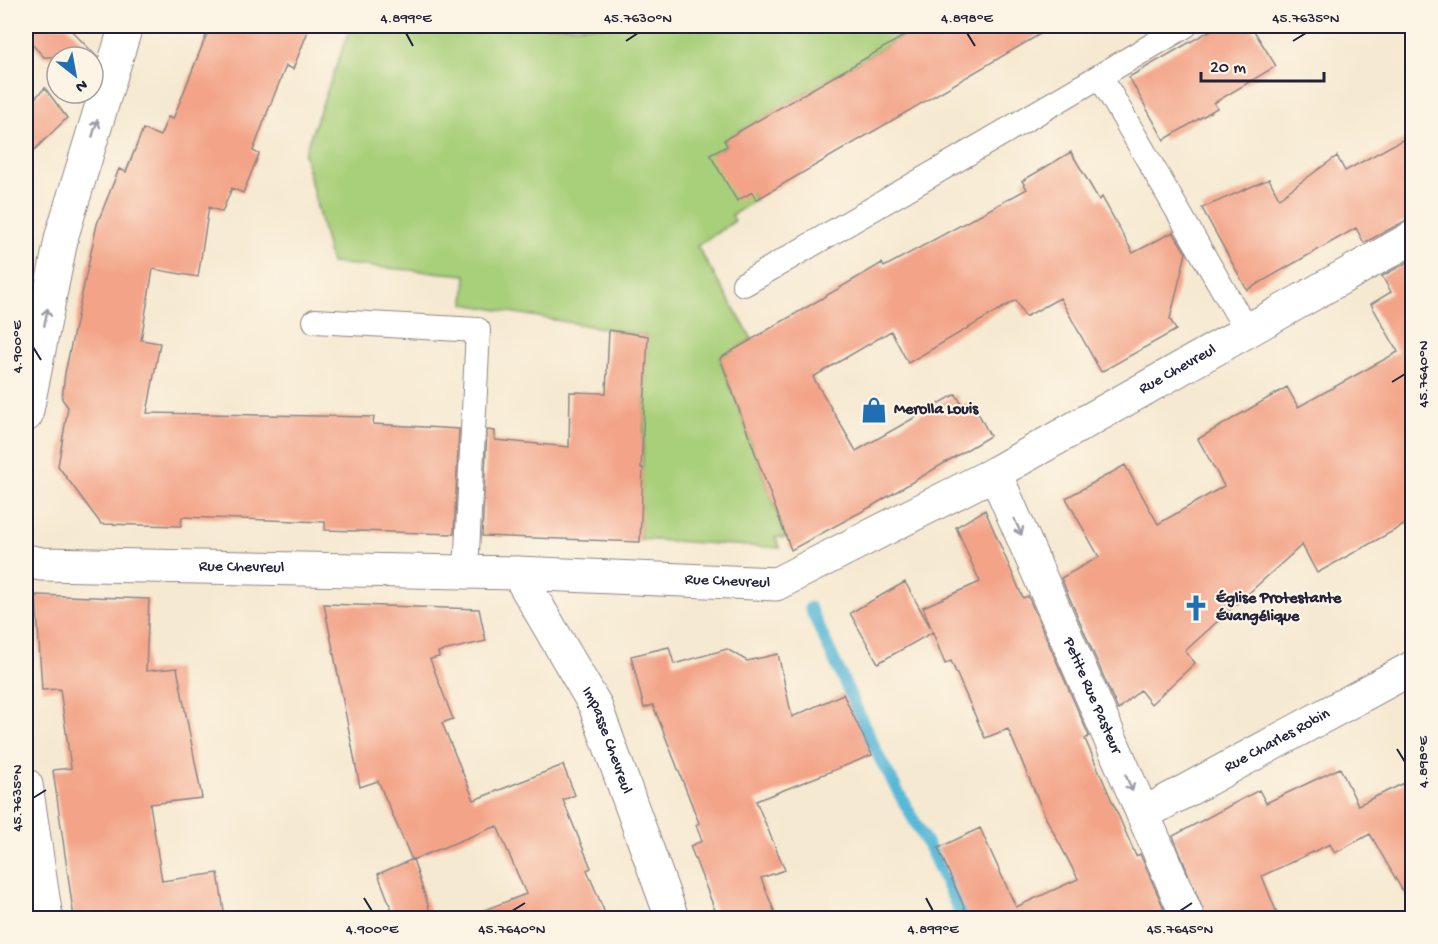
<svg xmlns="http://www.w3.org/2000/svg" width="1438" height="944" viewBox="0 0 1438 944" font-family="'Gochi Hand',sans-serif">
  <rect width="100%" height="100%" fill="#fcf5e5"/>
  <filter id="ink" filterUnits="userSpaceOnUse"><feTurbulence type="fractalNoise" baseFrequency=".0167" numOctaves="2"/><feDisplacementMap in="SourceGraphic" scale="12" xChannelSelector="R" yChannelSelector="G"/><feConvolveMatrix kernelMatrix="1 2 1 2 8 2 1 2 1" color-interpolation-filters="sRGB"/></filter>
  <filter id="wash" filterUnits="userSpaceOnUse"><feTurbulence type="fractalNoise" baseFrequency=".008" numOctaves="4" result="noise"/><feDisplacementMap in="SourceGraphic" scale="24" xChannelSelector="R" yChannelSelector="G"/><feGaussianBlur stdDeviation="1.35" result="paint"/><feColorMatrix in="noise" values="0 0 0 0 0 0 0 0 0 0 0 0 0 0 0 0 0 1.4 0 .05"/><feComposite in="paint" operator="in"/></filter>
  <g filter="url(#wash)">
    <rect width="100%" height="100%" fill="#f6e9d1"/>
    <path fill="#a8cf79" stroke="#65785a" stroke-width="1.5" d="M351,26H921L724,140L727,146L711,155L752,192L756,200L732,215L735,221L697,246L752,339L720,358L786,538L775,537L780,548L640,539L647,336L464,304L466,275L331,263L304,154Z"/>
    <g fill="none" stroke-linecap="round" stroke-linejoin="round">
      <path stroke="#58b8d7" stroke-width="12" d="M810,608L880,759L931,851L962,918"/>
    </g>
    <g id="blocks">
      <path fill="#f3a488" d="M26,26H67L97,57H44L26,38Z
        M210,26H310L293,69L286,66L269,108L253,151L259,154L243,193L232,188L222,212L209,207L198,277L153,269L141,340L160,343L147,413L374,417L373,424L459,429L454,534L325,530V522L182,517L181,526L101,524L58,466L68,407L62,399L65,373L97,224L119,169L126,172L143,129L160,136L168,117L173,119Z
        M921,26H1054L756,200L752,192L737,201L710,155L727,146L724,140Z
        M1218,26H1251L1276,66L1214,103L1217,108L1164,140L1129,77Z
        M45,88L67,118L26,158V107Z
        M1413,134V219L1403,222L1364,243L1356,228L1247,290L1202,208L1269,179L1279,198L1337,156L1345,171Z
        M1071,152L1099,200L1102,197L1133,253L1173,232L1186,253L1170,319L1176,330L1101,372L1060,298L1025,317L1016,300L908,363L891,331L813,377L856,451L956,394L962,405L972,401L990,436L872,506L791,550L720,358L882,263L884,267L1027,189L1022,181Z
        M1413,259V520L1317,573L1302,545L1185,651L1195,663L1151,704L1140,690L1118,710L1061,578L1099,557L1066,498L1125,465L1158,524L1224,486L1198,439L1287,387L1298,407L1398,352L1371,304L1391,292L1382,276Z
        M609,330L648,336L641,468H643L640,542L482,536L487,430L495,431V440L569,447L570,392L606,393Z
        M985,510L1023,598L1028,596L1089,736L1085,739L1136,856L1140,854L1168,918H969L938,848L980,828L1016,907L1078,879L1046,818L1008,729L985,738L951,661L945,664L923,607L980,582L956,527Z
        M905,582L933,632L878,663L850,613Z
        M36,595L149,599L146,671L177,668L202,798L150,804L162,881L218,873L225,918H74L53,770L71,768L60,689L42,690Z
        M324,604L479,609L486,641L438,652L439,657L430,659L453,719L442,723L474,800L563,765L575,795L563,800L591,868L587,870L607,918H469V916L526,894L497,826L412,860L378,781L360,787Z
        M669,647L674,664L727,649L747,661L778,654L792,717L843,694L872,755L756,801L785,870L761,878L777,918H718L690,846L702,841L696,825L699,823L653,705L644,708L631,656Z
        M1340,768L1358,805L1413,779V909L1370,834L1335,853L1330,844L1262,876L1279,918H1206L1173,836L1259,790L1266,803Z
        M413,859L432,918H395L378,874Z"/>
    </g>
  </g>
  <g filter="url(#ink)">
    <use href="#blocks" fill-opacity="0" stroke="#8c8686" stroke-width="1.5"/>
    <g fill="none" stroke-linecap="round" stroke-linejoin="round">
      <g stroke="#8c8686" stroke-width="26">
        <path id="service" d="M1100,76L1185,26
          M744,284L1100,76L1247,331
          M315,321L478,330L466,572"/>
      </g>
      <g stroke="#8c8686" stroke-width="35">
        <g id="minor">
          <path d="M26,415L62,235L126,26"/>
          <path id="s1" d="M995,473L1188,918"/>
          <path id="s2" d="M26,561L41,564L518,573L776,584L995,473L1412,238"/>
          <path id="s3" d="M518,573L595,705L672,918"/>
          <path d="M26,785L46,918"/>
          <path id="s4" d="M1143,814L1412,668"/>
        </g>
      </g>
      <use href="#service" stroke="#fff" stroke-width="24"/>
      <use href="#minor" stroke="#fff" stroke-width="33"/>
    </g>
    <defs><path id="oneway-shaft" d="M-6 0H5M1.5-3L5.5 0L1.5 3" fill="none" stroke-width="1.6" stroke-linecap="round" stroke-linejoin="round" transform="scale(1.5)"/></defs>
    <g stroke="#9c9ca7">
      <use href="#oneway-shaft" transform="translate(95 128) rotate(-73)"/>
      <use href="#oneway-shaft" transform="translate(46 317) rotate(-79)"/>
      <use href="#oneway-shaft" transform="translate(1018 527) rotate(66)"/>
      <use href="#oneway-shaft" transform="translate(1129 783) rotate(67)"/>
    </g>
  </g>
  <path fill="none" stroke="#22223b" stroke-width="2" d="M406,33L413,46M967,33L975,46M626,41L638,33M1293,41L1306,33M33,347L41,360M1392,382L1405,374M1397,749L1405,762M33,798L46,790M364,898L372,911M926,898L933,911M512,911L525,903M1180,911L1192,903"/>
  <defs>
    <g id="shop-bare" transform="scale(2.07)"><path d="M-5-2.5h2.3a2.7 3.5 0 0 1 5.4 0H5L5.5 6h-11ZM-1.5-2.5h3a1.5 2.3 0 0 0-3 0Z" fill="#1f6fb2" stroke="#fcf5e5" stroke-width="2.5" paint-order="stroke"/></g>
    <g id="church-bare" transform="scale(2.07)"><path d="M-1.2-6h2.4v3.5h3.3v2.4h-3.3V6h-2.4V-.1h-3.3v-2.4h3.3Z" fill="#1f6fb2" stroke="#fcf5e5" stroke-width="2.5" paint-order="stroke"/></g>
  </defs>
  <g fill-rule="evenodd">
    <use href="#shop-bare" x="874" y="410"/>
    <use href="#church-bare" x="1196" y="608"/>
  </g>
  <g text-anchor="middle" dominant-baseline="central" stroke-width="4.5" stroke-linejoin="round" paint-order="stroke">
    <g font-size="16" fill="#22223b" stroke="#fcf5e5">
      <text stroke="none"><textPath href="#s2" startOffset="1206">Rue Chevreul</textPath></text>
      <text stroke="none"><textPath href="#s2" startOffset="216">Rue Chevreul</textPath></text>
      <text stroke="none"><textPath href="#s2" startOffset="702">Rue Chevreul</textPath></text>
      <text stroke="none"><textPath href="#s1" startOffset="243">Petite Rue Pasteur</textPath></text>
      <text stroke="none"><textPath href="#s3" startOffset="190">Impasse Chevreul</textPath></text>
      <text stroke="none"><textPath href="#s4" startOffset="153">Rue Charles Robin</textPath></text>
    </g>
    <g font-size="16" font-weight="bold" fill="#22223b" stroke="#fcf5e5" text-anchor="start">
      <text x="894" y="410">Merolla Louis</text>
      <text x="1216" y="599">Église Protestante<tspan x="1216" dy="18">Évangélique</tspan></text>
    </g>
  </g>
  <rect width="1438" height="944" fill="none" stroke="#fcf5e5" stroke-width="66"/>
  <g transform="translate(75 75) rotate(149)"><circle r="28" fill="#fcf5e5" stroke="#a5a1a1" stroke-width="1.5"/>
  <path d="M0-4.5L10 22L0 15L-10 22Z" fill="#1f6fb2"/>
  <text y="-9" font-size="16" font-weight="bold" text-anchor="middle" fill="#22223b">N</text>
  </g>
  <path d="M1201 72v9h123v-9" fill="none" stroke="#22223b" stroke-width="3"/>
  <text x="1210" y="72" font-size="18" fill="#22223b" stroke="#fcf5e5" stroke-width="4.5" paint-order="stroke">20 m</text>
  <rect x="33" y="33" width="1372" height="878" fill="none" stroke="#22223b" stroke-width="2"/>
  <g font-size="15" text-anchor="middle" fill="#22223b">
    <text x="406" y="22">4.899°E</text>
    <text x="638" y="22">45.7630°N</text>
    <text x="967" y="22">4.898°E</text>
    <text x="1306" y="22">45.7635°N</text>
    <text transform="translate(16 347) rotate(-90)" y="5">4.900°E</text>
    <text transform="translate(1422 374) rotate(-90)" y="5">45.7640°N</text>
    <text transform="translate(1422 762) rotate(-90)" y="5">4.898°E</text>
    <text transform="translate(16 798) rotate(-90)" y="5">45.7635°N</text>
    <text x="372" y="933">4.900°E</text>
    <text x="512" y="933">45.7640°N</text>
    <text x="933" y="933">4.899°E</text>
    <text x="1180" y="933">45.7645°N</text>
  </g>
</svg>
